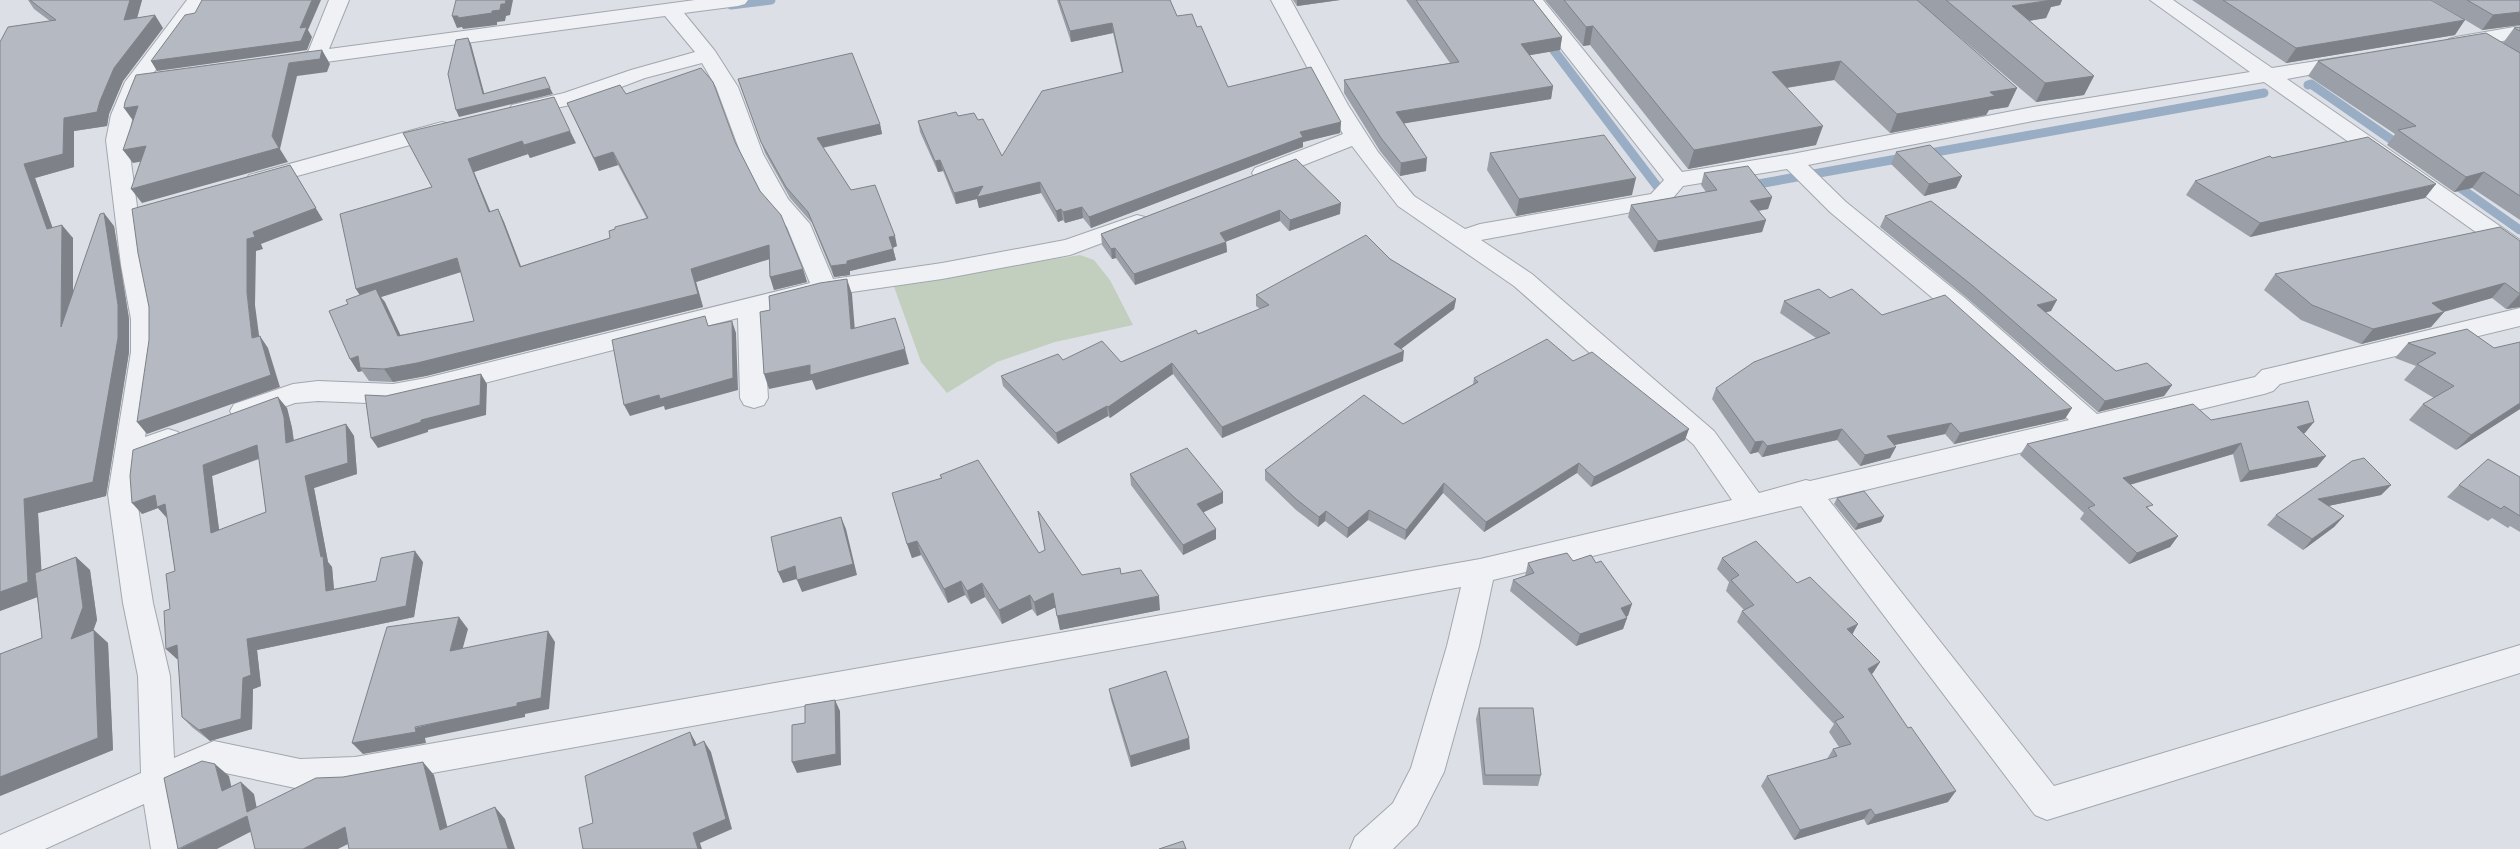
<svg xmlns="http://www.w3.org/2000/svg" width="2520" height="849" viewBox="0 0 2520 849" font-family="Ubuntu,sans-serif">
  <rect width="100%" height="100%" fill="#dce0e6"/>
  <path fill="#c2cfbe" d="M1080,255L1094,260L1110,280L1133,325L1055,342L997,362L947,393L921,362L893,284Z"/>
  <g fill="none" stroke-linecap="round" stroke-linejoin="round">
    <path stroke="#99adc5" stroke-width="9" d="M731,5L771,0
      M1546,40L1666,198
      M2308,85L2311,84L2402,147
      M2452,182L2520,230
      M1747,186L2264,93"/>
    <g stroke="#a2a7af" stroke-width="2">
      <path id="minor" d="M187,0H207L146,83L133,115L128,140L145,265L157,319V352L145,437L168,429L178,432L182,439L178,446L141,460L136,494L153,603L170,676L174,758L214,741L300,759L355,757L1480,559L1732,500L1694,445L1514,286L1398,206L1352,146L1271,178L1263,180L1255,178L1252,173L1255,168L1343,134L1271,0H1291L1348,105L1378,152L1414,196L1465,229L1480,224L1651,194L1664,180L1523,0H1543L1682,172L1792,154L2033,107L2250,72L2150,0H2173L2272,68L2349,56L2356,58L2359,62L2356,66L2287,79L2520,240V259L2511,257L2264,82L2033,121L1808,165L1846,202L1966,299L2097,414L2255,377L2262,370L2271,368L2520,308V326L2280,384L2273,391L2264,394L1828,499L2054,786L2520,645V673L2047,820L2035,815L1801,506L1493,580L1479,646L1444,772L1417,825L1393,849H1350L1355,837L1393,803L1411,768L1447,646L1461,587L355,787L300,789L216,771L176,789L187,849H151L144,804L45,849H0V835L141,773L138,676L123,603L108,494L131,352V319L121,265L106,140L111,115L125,82ZM1787,169L1830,212L1948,311L2069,420L1810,481L1806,480L1759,493L1714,431L1532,274L1481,240L1659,207L1667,205L1683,186Z
        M329,0H349L329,49L695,0H748L745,4L738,6L684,13L715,51L738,87L763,154L788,199L810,224L833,279L942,263L1065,240L1137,215L1145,217L1149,222L1145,227L1070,255L942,279L824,296L763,312L768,398L764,405L754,408L744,405L740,398L738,318L426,398L393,404L318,401L295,403L244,421L234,418L230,411L234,404L293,384L318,381L393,384L426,378L810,283L787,227L766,203L741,154L716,87L702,63L645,78L579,103L520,116L512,115L509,110L512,105L564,93L631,70L695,52L665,16L289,67L282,65L279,61L282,57L308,52Z
        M2520,26V38L2456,49L2449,47L2446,43L2449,39L2456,37Z
        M442,122L450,124L453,129L450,134L257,187L249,185L246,180L249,175Z"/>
    </g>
    <use href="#minor" fill="#eff1f4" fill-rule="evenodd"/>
  </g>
  <path fill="#9b9fa7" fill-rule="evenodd" d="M28,0H142L137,18L163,28L123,81L109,114L107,126L74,131V167L35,178L52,227L73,238V291L114,226L129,319V352L106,496L38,513L41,570L76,557L90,570L97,620L93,630L108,643L113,750L0,796V654L42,638L37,597L0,611V42L50,21L34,9Z
    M1057,0H1170L1177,16L1197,27L1228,87L1341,122L1340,133L1303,142V147L1091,228L1083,218L1065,223L1063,220L1058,222L1041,193L979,208L977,199L956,204L943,171L938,172L920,132L918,121L958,116L978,120L1002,156L1122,73L1113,33L1071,42Z
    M1293,0H1340L1297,6Z
    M1406,0H1533L1562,37L1560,50L1529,55L1553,86L1551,99L1404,123L1426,171L1400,176L1380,151L1344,93V80L1450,63Z
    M1545,0H2062L2060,5L2051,7L2046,18L2029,21L2094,76L2084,95L2036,102L1935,16L2017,88L2008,107L1989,110L1986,115L1890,133L1834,80L1787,88L1816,145L1688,169L1590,45L1583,46Z
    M2192,0H2431L2455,35L2286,63Z
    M2432,0H2520V25L2482,30Z
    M2520,27V220L2472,188L2454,192L2387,145L2395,134L2308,76L2318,61L2503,43L2514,28Z
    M738,79L880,124L882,134L823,148L851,190L897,246L893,248L896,260L850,271V275L834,277L812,223L790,198L765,153Z
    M626,94L735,142L760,191L803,269L807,282L774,290L770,277L769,259L696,282L703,307L426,376L393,382L369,381L362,371L358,372L348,304L360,295L356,289L432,187L403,133L576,143L530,158L528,154L474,172L490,212L498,209L504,222L521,266L610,238L615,229L647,219L618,165L599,171L567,103ZM461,272L474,321L400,335L381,297Z
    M1896,152L1962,176L1956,188L1924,196L1891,164Z
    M1490,153L1632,195L1516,216L1487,170Z
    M2272,158L2425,198L2250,237L2186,195L2195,181Z
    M1296,159L1340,214L1289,231L1280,221L1226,241L1227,252L1135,285L1116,258L1112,259L1102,245L1101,234Z
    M1704,173L1772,197L1768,209L1759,211L1766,220L1762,232L1654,252L1628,217L1631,205L1706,192L1701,185Z
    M1885,216L2051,311L2045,312L2116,371L2172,385L2164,396L2098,412L1967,298L1880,227Z
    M2520,241V307L2506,309L2492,298L2444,312L2431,327L2361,344L2301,320L2264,290L2275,274Z
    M1390,259L1456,299L1454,309L1401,349L1403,361L1222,438L1173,374L1110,418L1108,416L1058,444L1003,386L1001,376L1063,360L1121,362L1198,334L1260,309L1256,306V295Z
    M1830,298L1882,315L2065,419L1954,444L1945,434L1894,445L1890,458L1860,466L1837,440L1762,457L1758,452L1750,454L1712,399L1716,388L1816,338L1780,313L1784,301Z
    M2408,343L2494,348L2520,409L2456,450L2409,420L2423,404L2434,398L2404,380L2416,366L2395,358Z
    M1573,361L1685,440L1591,487L1577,473L1484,532L1443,493L1405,540L1368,520L1347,538L1325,521L1318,527L1296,510L1265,480V470L1403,424L1473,384L1474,378Z
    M287,408L292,428L294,440L346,424L354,436L357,474L314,488L328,562L332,567L334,589L376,581L423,562L414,617L257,650L261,686L253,689L252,729L210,741L193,728L182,717L178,659H177L166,649L175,571L167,518L158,508L142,514ZM259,459L266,512L219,530L212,476Z
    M2211,420L2305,433L2303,434L2317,467L2240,482L2233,454L2130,485L2149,509L2178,536L2170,547L2129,564L2080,519L2084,513L2020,455L2027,444Z
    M1130,474L1223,503L1203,512L1216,539L1183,555L1131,485Z
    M940,475L1039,553L1082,575L1121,574L1160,610L1060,630L1056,607L1037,616L1032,609L1002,624L985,597L971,604L965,595L948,603L921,555L912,558L907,544L941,478Z
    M2520,477V532L2510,526L2508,528L2492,518L2488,521L2447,497L2459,485Z
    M2391,485L2381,495L2328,506L2344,516L2334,527L2303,550L2267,525L2276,515Z
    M1837,498L1884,516L1881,522L1855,530L1834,504Z
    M1722,558L1797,583L1852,634L1880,662L1872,674L1948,802L1867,825L1864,819L1794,840L1761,786L1767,776L1827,759L1833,749L1839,747L1829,732L1834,724L1737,622L1742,611L1744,610L1726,591L1729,582L1717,569Z
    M1573,561L1596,563L1628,616H1626L1627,618L1623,629L1576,646L1510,591L1513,580L1525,576L1528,563Z
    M1109,689L1190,749L1131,767L1111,700Z
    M1479,708L1541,775L1538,786L1483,785L1476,719Z"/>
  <path fill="#7e8288" d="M130,0H142L133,33L124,20Z
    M312,0H321L308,30L312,37L307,50L157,71L151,61L300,28Z
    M506,0H513L510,15L506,16L505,21L497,22V25L463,29L462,27L457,28L452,16L492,11Z
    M1297,0H1340L1297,6Z
    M2039,0H2062L2060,5L2051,7L2046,18L2004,25L2012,6Z
    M2520,12V25L2482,30L2493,15Z
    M155,15L163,28L123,81L109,114L107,126L74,131V167L35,178L58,243L47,229L24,164L64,118L100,101L114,68Z
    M2465,20L2455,35L2286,63L2296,48Z
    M1112,23L1113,33L1071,42L1070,31Z
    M1593,26L1590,45L1583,46L1586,27Z
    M1562,37L1560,50L1519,57L1521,44Z
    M468,38L471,44L486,100L483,94Z
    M322,50L330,64L327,72L297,76L280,149L288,162L142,203L131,189L272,136L289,63Z
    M1841,61L1834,80L1766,91L1772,72Z
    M2094,76L2084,95L2036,102L2045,83Z
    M1553,86L1551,99L1395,125L1396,112Z
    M550,88L553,94L459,117L456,110Z
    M2017,88L2008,107L1989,110L1986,115L1890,133L1897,114L1990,92Z
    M138,106L134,122L124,108Z
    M1341,122L1340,133L1303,142V147L1091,228L1089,217L1300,132Z
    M880,124L882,134L820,148L817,138Z
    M1823,126L1816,145L1688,169L1694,150Z
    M570,131L576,143L530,158L524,145Z
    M522,141L528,154L474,172L496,225L489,212L468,159Z
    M146,146L155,159L133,163L123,150Z
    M613,152L618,165L599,171L594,158Z
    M1427,158L1426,171L1400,176L1401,163Z
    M940,160L943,171L938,172L935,161Z
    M290,165L323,220L261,244L263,249L256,251L255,305L261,350L252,338L247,293V239Z
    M2484,172L2472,188L2454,192L2466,177Z
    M1962,176L1956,188L1924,196L1929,184Z
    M1636,178L1632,195L1516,216L1519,199Z
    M1040,182L1041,193L979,208L977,199L956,204L954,193L983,186Z
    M2436,184L2425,198L2250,237L2260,223Z
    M1772,197L1768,209L1747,212L1750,201Z
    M1341,203L1340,214L1289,231L1290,220Z
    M1082,207L1083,218L1065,223L1063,212Z
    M498,209L504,222L526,280L520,267Z
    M1061,209L1063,220L1058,222L1056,211Z
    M1280,210V221L1220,244V233Z
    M104,213L114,226L129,319V352L106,496L38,513L43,595L0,611V592L24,499Z
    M1766,220L1762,232L1654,252L1658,241Z
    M62,225L73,238V340L61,327Z
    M895,236L897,246L892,248L889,237Z
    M1226,242L1227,252L1135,285L1134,274Z
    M769,245L773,258L696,282L703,307L426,376L393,382L384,369L691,269Z
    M1115,248L1116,258L1112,259L1111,249Z
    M893,249L896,260L850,271V275L834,277L831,266L847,261Z
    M457,258L464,271L381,297L385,302L407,349L364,302L356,289Z
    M803,269L807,282L774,290L770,277Z
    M847,279L852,294L856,344L851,329Z
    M2505,283L2492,298L2435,314L2444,312L2431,327L2361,344L2373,329L2432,303Z
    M2520,294V307L2506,309Z
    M1456,299L1454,309L1393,355L1394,344Z
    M2057,300L2051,311L2031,316L2037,305Z
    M732,321L736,333L738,390L665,410L664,406L630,416L624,405Z
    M260,336L268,348L280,387L147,434L137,422Z
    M905,349L909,364L816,390L812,380L769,389L764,374L810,365Z
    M1404,351L1403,361L1222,438V427Z
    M358,356L360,368L362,371L358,372L350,359Z
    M1172,363L1173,374L1110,418L1108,407Z
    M481,374L487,384L486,415L428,430V432L378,448L371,438Z
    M2172,385L2164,396L2098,412L2105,401Z
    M278,397L287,408L292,428L295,454L286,443Z
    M2520,403V409L2456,450L2471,435Z
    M1107,406L1108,416L1058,444L1056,433Z
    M2072,408L2065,419L1954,444L1960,433Z
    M2314,422L2305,433L2288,438L2297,427Z
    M1951,423L1945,434L1881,448L1887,436Z
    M346,424L354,436L357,474L314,488L328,562L332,567L335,602L326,591L321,557L305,476Z
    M1689,429L1685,440L1591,487L1594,477Z
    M1842,429L1837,440L1762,457L1767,446Z
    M1763,441L1758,452L1750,454L1755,442Z
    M2241,443L2233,454L2115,489L2123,478Z
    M257,445L266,456L212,476L221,544L211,533L203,465Z
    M1896,447L1890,458L1860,466L1865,455Z
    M2326,456L2317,467L2240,482L2249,471Z
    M1579,463L1577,473L1484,532L1486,522Z
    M1444,483L1443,493L1405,540L1406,530Z
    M2391,485L2381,495L2309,510L2318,499Z
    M1223,492V503L1198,515L1197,504Z
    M155,495L165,504L167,518L158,508L142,514L132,503Z
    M1369,510L1368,520L1347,538L1348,528Z
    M1326,511L1325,521L1318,527L1319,517Z
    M1884,516L1881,522L1855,530L1858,524Z
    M2344,516L2334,527L2303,550L2312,539Z
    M841,517L846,529L857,575L802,592L797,580Z
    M1216,529V539L1183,555V545Z
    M2178,536L2170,547L2129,564L2137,553Z
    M917,541L921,555L912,558L907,544Z
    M415,551L423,562L414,617L257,650L261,686L253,689L252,729L210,741L199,730L243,678L247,639L406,606Z
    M76,557L90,570L97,620L86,652L71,639Z
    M795,566L800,578L783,583L778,572Z
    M961,581L965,595L948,603L944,589Z
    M982,583L985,597L971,604L967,591Z
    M1053,593L1056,607L1037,616L1034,602Z
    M1030,595L1032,609L1002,624L999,610Z
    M1159,596L1160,610L1060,630L1057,616Z
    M1632,604L1628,616L1617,620L1621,608Z
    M459,617L468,629L459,662L450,651Z
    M1627,618L1623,629L1576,646L1580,634Z
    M1858,624L1852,635L1847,629Z
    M94,630L108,643L113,750L0,796V777Z
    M548,631L555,642L549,709L525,714V717L425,738L426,743L363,754L352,743L517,703Z
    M177,645L188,655L177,659L166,649Z
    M1880,662L1873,673L1862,680L1868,669Z
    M835,700L840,711L841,765L797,773L792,762Z
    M690,732L696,743L700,757L694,746Z
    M1189,738L1190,749L1131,767L1130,756Z
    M704,741L711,752L732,829L700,843L702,849H698L693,833Z
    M423,762L434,775L451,841L440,830Z
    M215,764L229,776L235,803L222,791Z
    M241,782L254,794L260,824L247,812Z
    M1956,791L1948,802L1867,825L1875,815Z
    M495,807L505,819L515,849H508Z
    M1871,809L1864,819L1794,840L1800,830Z
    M247,816L260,827L217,849H179Z
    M345,827L358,839L338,849H303Z"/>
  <path fill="#b4b9c2" stroke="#7e8288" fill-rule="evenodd" d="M30,0H130L124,20L155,15L114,68L100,101L97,112L64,118L63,154L24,164L47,229L62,225L61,327L100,214L104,213L118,305V338L93,482L24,499L28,582L0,592V42L8,27L56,20Z
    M202,0H312L300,28L307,27L301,41L151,61L185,15L195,13Z
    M456,0H506L505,4H501L500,10L492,11V13L458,18V16H452Z
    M1059,0H1170L1177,16L1192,14L1197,27L1201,26L1228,87L1311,67L1341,122L1300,132L1303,137L1089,217L1082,207L1063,212L1061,209L1056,211L1040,182L977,197L983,186L954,193L940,160L935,161L918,121L956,112L958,116L974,113L978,120L983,119L1002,156L1042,91L1123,72L1112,23L1070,31Z
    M1416,0H1533L1562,37L1521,44L1553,86L1396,112L1427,158L1401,163L1381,138L1344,80L1459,62Z
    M1564,0H1917L2017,88L1990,92L1995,96L1897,114L1841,61L1772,72L1823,126L1694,150L1593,26L1586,27Z
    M1946,0H2052L2012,6L2094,76L2045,83Z
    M2223,0H2431L2465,20L2296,48Z
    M2467,0H2520V12L2493,15Z
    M2520,27V31L2514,28Z
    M2486,33L2520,53V196L2484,172L2466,177L2398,130L2416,126L2318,61Z
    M468,38L483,94L545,77L550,88L456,110L448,74L456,40Z
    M322,50L320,59L289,63L272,136L279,148L131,189L146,146L123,150L138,106L124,108L125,102L136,75Z
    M852,53L880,124L817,138L851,190L875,185L895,236L889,237L893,249L847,261V264L831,266L808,212L786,187L761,142L738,79Z
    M701,68L713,82L735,142L760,191L781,215L803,269L770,277L769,245L691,269L698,294L417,363L384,369L360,368L358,356L350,359L329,311L348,304L346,300L376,289L398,336L474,321L457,258L356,289L340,214L432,187L403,133L554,97L570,131L524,145L522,141L468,159L489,212L498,209L520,267L610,238L609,231L615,229V227L648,218L613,152L594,158L567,103L620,85L626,94Z
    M1604,135L1636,178L1519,199L1490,153Z
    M2368,137L2436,184L2260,223L2195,181L2270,156L2272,158Z
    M1930,145L1962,176L1929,184L1896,152Z
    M1296,159L1341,203L1290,220L1280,210L1220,233L1226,242L1134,274L1115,248L1111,249L1101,234Z
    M290,165L316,208L253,232L255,237L247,239V293L252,338L260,336L271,375L137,422L149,340V307L138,253L132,209Z
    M1748,166L1772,197L1750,201L1766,220L1658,241L1631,205L1717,190L1704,173Z
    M1931,201L2057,300L2037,305L2116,371L2147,363L2172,385L2105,401L1973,286L1885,216Z
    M2500,227L2520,241V294L2505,283L2432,303L2444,312L2373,329L2312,305L2275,274Z
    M1366,235L1390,259L1456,299L1394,344L1404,351L1222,427L1172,363L1108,407L1107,406L1056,433L1001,376L1058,354L1063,360L1102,341L1121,362L1196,330L1198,334L1269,305L1256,295Z
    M847,279L851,329L895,318L905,349L810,375V365L764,374L760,312L770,310L769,296L820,283Z
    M1819,289L1830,298L1852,289L1882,315L1945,295L2072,408L1960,433L1951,423L1887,436L1896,447L1865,455L1842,429L1767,446L1763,441L1755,442L1716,388L1754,362L1830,333L1784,301Z
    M705,316L708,326L732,321L733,378L660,399L659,395L624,405L612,340Z
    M2467,329L2494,348L2520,342V403L2471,435L2423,404L2454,386L2417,364L2436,353L2408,343Z
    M1547,339L1573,361L1592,352L1689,429L1594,477L1579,463L1486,522L1444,483L1406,530L1369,510L1348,528L1326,511L1319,517L1296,499L1265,470L1364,395L1403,424L1478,382L1474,378Z
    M481,374L480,405L421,420V422L371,438L365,395L386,396Z
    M278,397L284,417L286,443L346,424L348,463L305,476L321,557L323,556L326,591L376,581L381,558L415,551L406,606L247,639L251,675L243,678L241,719L199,730L182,717L177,645L166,649L164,611L170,609L166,574L175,571L165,504L157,507L155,495L132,503L130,476L133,450ZM257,445L266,512L211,533L203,465Z
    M2308,401L2314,422L2297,427L2326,456L2249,471L2241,443L2123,478L2153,505L2146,507L2178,536L2137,553L2088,508L2095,505L2027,444L2193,404L2211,420Z
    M1187,448L1223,492L1197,504L1216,529L1183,545L1130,474Z
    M2364,458L2391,485L2318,499L2344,516L2312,539L2276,515L2352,461Z
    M2488,459L2520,477V516L2504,506L2501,509L2459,485Z
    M978,460L1039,553L1045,550L1038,511L1082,575L1120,568L1121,574L1141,570L1159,596L1057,616L1053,593L1034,602L1030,595L999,610L982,583L967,591L961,581L944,589L917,541L907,544L892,493L942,478L940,475Z
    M1864,491L1884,516L1858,524L1837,498Z
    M841,517L853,564L797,580L795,566L778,572L771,537Z
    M1756,541L1797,583L1810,577L1858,624L1847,629L1880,662L1868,669L1908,728L1911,727L1956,791L1875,815L1871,809L1800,830L1767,776L1837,756L1833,749L1851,744L1835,721L1844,717L1742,611L1754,605L1731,580L1739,575L1722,558Z
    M1567,553L1573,561L1591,555L1596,563L1601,561L1632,604L1621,608L1627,618L1580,634L1513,580L1534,573L1528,563L1538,560Z
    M76,557L83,607L71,639L94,630L98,738L0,777V654L42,638L35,573Z
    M459,617L450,651L548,631L541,698L517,703V706L415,727L416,732L352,743L387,627Z
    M1166,671L1189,738L1130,756L1109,689Z
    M835,700L836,754L792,762V725L805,723V705Z
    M1479,708H1533L1541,775H1485Z
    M690,732L694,746L704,741L726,819L693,833L698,849H583L579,828L593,823L585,776Z
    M202,761L215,764L222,791L241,782L247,812L316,778L343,777L423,762L440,830L495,807L508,849H349L345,827L303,849H255L247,816L178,849L164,778Z
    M1183,841L1186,849H1159Z"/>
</svg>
